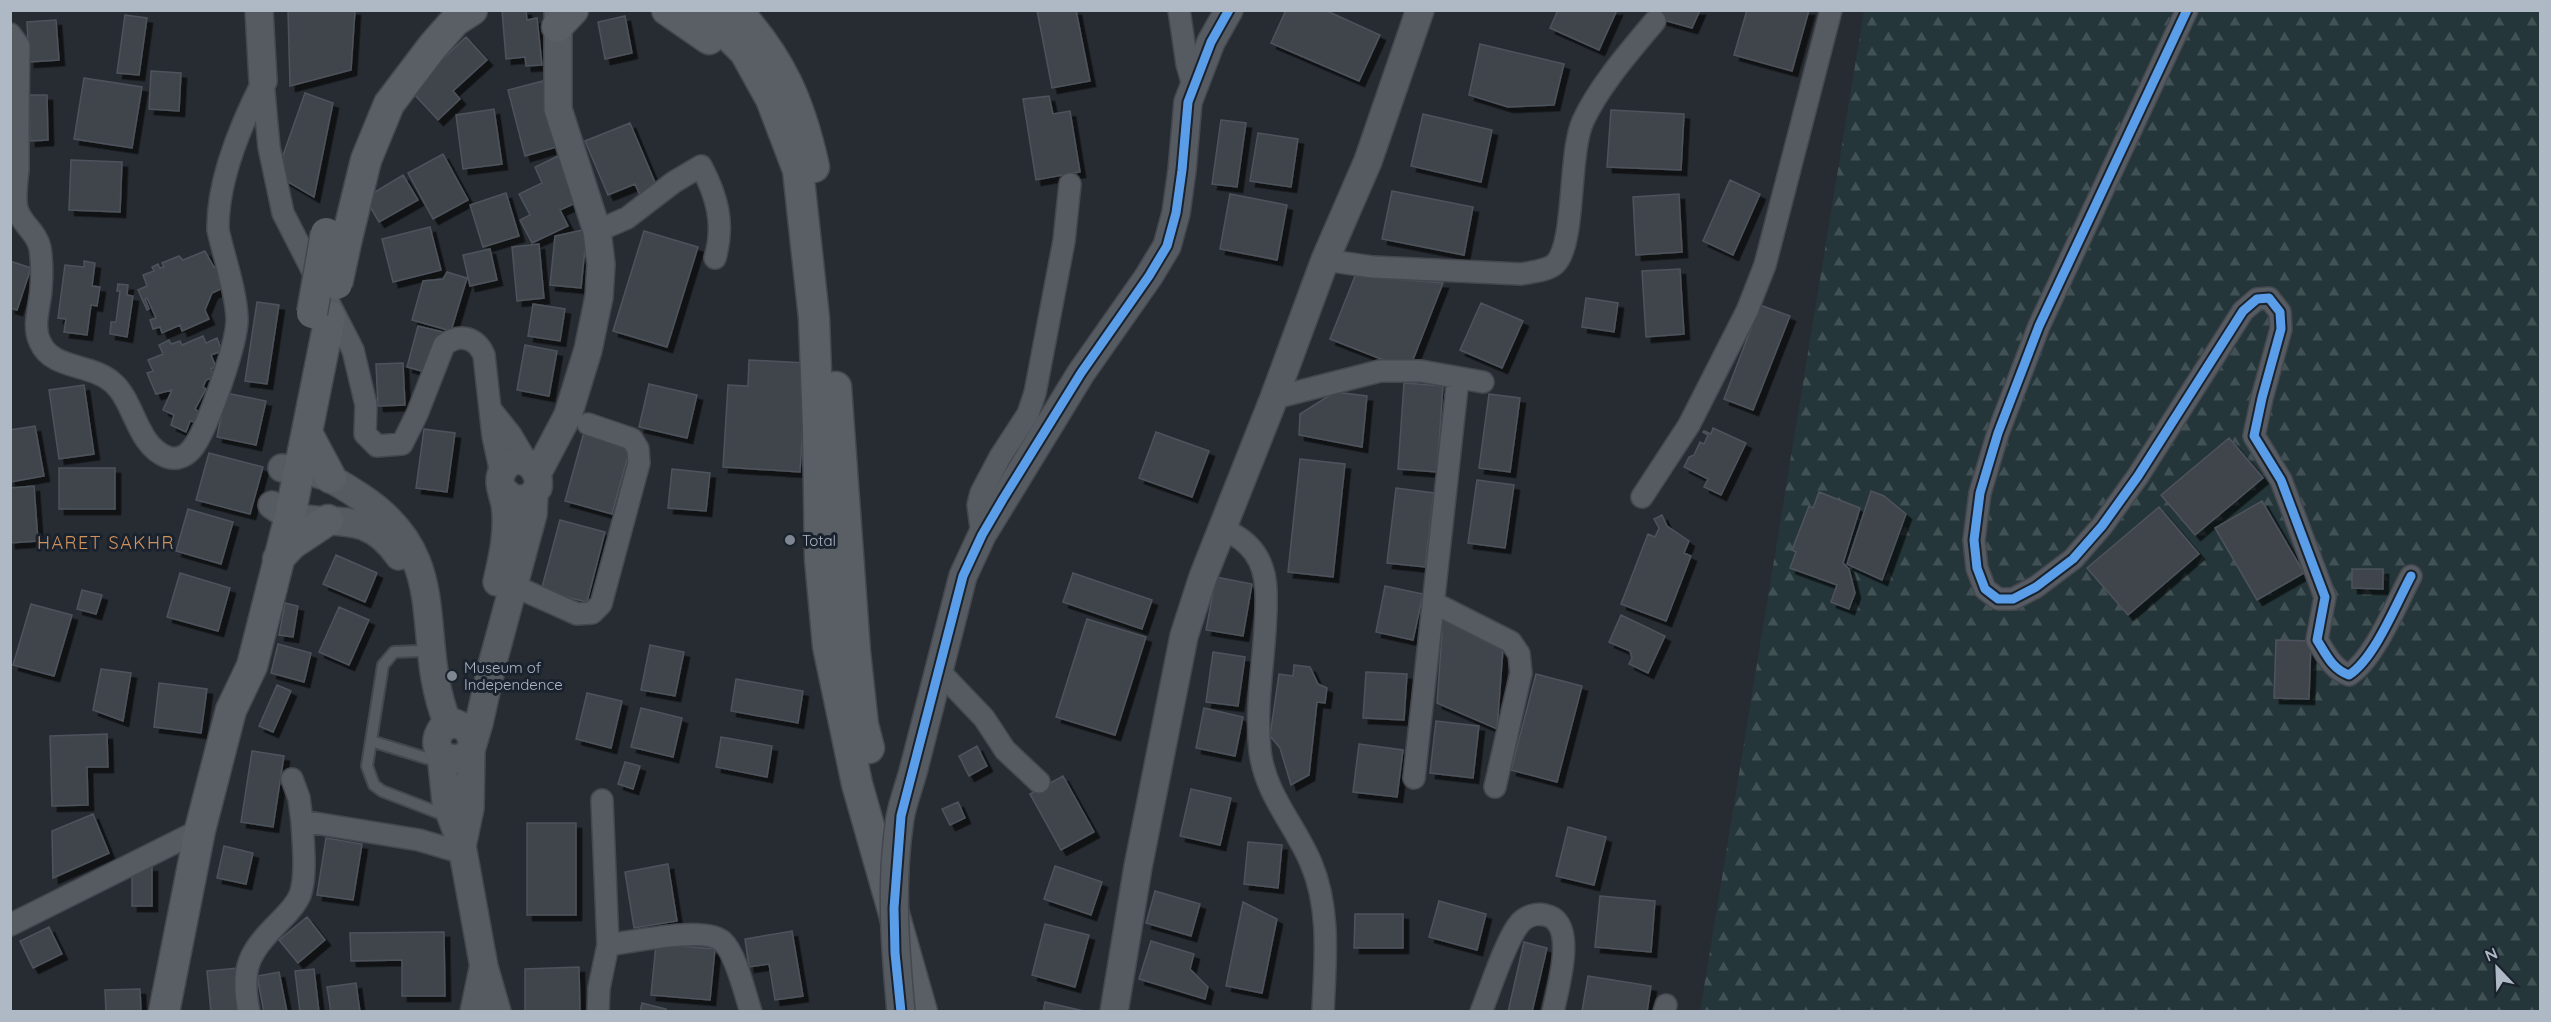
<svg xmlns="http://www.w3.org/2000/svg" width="2551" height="1022" viewBox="0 0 2551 1022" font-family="Quicksand,sans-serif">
  <defs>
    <pattern id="forest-firs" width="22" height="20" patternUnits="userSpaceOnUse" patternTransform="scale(1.5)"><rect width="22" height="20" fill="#243639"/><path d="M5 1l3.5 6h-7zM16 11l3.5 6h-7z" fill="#415154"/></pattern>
    <filter id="shadow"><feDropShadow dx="5.5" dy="5.5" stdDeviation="0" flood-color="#0009"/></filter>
  </defs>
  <rect width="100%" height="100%" fill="#272c33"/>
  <path fill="url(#forest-firs)" d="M1864,11H2540V1011L1700,1012Z"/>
  <path fill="#41454c" stroke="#4e535b" stroke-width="1.5" filter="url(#shadow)" d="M288,10H355L351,70L290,86Z
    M502,10H526L527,20L537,18L542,65L526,66L525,57L506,59Z
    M1037,10H1076L1090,81L1052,88Z
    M1286,10H1325L1380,35L1359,81L1271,43Z
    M1558,10H1617L1599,50L1550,28Z
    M1650,10H1700L1692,28L1649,16Z
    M1747,10H1809L1792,71L1734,55Z
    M125,15L147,18L139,75L117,73Z
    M625,16L632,53L605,59L598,22Z
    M56,20L59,60L29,62L27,22Z
    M466,37L487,60L453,91L460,99L438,120L410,90Z
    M1480,44L1564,64L1554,105L1508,107L1469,95Z
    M151,71L181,73L179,111L149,109Z
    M84,78L142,87L132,148L74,139Z
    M543,81L560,146L525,156L508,90Z
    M305,93L333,103L314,197L276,175Z
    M29,95H47L48,140L30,141Z
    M1049,96L1053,114L1070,111L1080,172L1036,180L1023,99Z
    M494,109L502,164L463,169L456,115Z
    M1611,110L1684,114L1681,170L1607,167Z
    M1423,114L1492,130L1481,182L1411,166Z
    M1221,120L1246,123L1237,187L1212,184Z
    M630,123L659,192L642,200L635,184L608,195L585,141Z
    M1258,133L1298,139L1291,187L1250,181Z
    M443,154L468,200L433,219L408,173Z
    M558,156L580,201L560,210L568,226L532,243L520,220L530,215L519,194L542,183L535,167Z
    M71,160L122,162L120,212L69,210Z
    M403,175L418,200L379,222L365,198Z
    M1730,180L1760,194L1733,255L1703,241Z
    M1392,191L1473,207L1464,255L1382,239Z
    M506,193L519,236L483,247L470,205Z
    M1230,194L1287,205L1277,260L1220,249Z
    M1679,194L1682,252L1636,255L1633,197Z
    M430,227L441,270L393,282L382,239Z
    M587,229L581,288L550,285L555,236Z
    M644,231L698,247L667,347L613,331Z
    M539,244L544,298L517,301L512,247Z
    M490,249L497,280L470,286L463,255Z
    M205,251L214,267L217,266L222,276L218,278L223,288L212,293L205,310L209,319L182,331L180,325L162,333L160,327L153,329L150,320L156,318L147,298L145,299L149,309L147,310L138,290L147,286L143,275L154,271L152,267L158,264L160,268L164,267L162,263L179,256L183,260Z
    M10,261L31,268L17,310L10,308Z
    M84,261L95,263L92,286L100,287L97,306L91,305L87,335L64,332L66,319L58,318L65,265L84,267Z
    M1680,269L1684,334L1646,337L1642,271Z
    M447,272L467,278L451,331L412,320L423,281L443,279Z
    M1355,276L1443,283L1409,370L1330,339Z
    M118,284L128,285L127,295L133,296L127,337L110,334L111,322H116L120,291H117Z
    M1586,298L1618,303L1614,332L1582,327Z
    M257,302L279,305L267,384L245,381Z
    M1481,303L1523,321L1502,368L1460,350Z
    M533,304L565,309L560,341L528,336Z
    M1760,305L1790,316L1753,410L1724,399Z
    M418,326L443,332L422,371L407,367Z
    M203,336L206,343L217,338L222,351L211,355L216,367L211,369L214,377L206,380L203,387L206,389L195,409L199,412L195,422L190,421L186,432L171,425L174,415L163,410L172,390L156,394L147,373L153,371L148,360L163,354L159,345L169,340L171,344L180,341L182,345Z
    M525,345L557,351L549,396L517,390Z
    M749,360L807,363L800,472L723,467L728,385L748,386Z
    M403,363L405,405L378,406L376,364Z
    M1404,383L1443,386L1437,472L1398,469Z
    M649,384L697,395L687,438L639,427Z
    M84,385L94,454L59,459L49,390Z
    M1335,392L1367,396L1362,447L1299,435L1300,414Z
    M226,393L266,401L256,445L217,437Z
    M1489,394L1520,398L1510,472L1479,468Z
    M35,426L44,476L10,482V430Z
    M1713,428L1746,443L1721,495L1704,487L1708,479L1684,467L1689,457L1694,455L1700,442L1704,444L1708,435L1703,432L1704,431L1711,434Z
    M424,429L455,433L447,492L416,488Z
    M584,432L631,445L612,514L565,501Z
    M1156,432L1209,451L1192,497L1139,478Z
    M2229,438L2263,478L2195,535L2161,495Z
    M209,453L263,467L250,514L196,500Z
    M1300,459L1345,464L1333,577L1288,572Z
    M59,468H115V509H59Z
    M672,469L710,473L706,511L668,508Z
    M1477,480L1514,485L1505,548L1468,543Z
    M34,486L38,541L10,543V488Z
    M1396,488L1434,493L1425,567L1387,563Z
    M1871,491L1884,496L1906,514L1882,580L1847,564Z
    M1819,492L1860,508L1843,563L1849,569L1855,593L1849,609L1831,602L1837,585L1790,568L1796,552L1792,550L1809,506L1813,508Z
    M2262,501L2304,573L2257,600L2215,528Z
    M2159,507L2199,554L2128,615L2087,568Z
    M188,509L233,522L221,564L176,551Z
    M1662,515L1667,526L1689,541L1684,553L1691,556L1666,621L1621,604L1648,534L1655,537L1659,528L1654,519Z
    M560,520L605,532L587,602L541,591Z
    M336,555L377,573L365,602L323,584Z
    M2352,569H2383V589L2352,588Z
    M180,573L230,588L218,631L167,617Z
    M1073,573L1152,600L1142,629L1063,602Z
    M1216,577L1252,584L1243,636L1206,630Z
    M1385,586L1423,594L1413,640L1376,632Z
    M82,590L102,595L96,614L77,609Z
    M285,603L298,606L293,637L279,635Z
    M31,604L72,615L54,676L13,665Z
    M339,607L369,620L349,665L319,652Z
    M1621,615L1665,636L1648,673L1629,664L1632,658L1630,651L1609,642Z
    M1439,617L1503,649L1497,729L1437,703L1442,634Z
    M1087,619L1146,637L1115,735L1056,717Z
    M2276,640L2311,641L2309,699L2274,698Z
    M278,644L311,653L304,682L271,673Z
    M650,645L684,652L675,696L641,690Z
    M1213,652L1245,657L1238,706L1206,702Z
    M1294,665L1310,667L1318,684L1327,688L1325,703L1317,702L1309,775L1291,785L1280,748L1270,736L1279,674L1293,676Z
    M101,669L131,673L123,721L93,710Z
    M1366,672L1407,674L1404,720L1363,718Z
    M1536,674L1582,686L1557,782L1511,770Z
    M736,679L803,691L798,723L731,711Z
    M159,683L207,689L201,733L154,727Z
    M277,685L291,691L273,732L259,726Z
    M587,693L622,701L611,748L576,739Z
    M641,708L682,718L673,757L631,747Z
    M1204,708L1243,717L1235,756L1196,748Z
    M1436,721L1479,726L1473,778L1430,773Z
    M107,734L108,767H87L88,805L52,806L50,736Z
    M721,737L772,746L767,777L716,767Z
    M1359,744L1403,750L1397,797L1353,792Z
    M977,746L987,766L969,776L959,756Z
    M252,751L284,756L273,827L241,822Z
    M625,762L640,766L633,789L618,784Z
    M1063,776L1094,832L1061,850L1030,794Z
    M1191,789L1231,798L1220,845L1180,836Z
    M958,802L965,818L950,825L942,809Z
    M93,814L109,853L53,878L52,831Z
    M527,823H576V915H527Z
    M1568,827L1606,837L1594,885L1556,876Z
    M326,838L362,844L353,900L317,895Z
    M1248,842L1282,845L1278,888L1244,884Z
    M224,846L253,853L246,884L217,878Z
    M668,864L677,921L634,928L625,872Z
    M152,866V906H132V867Z
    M1055,866L1102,882L1091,915L1044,899Z
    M1155,891L1200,904L1191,936L1146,923Z
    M1600,896L1655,901L1651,952L1595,947Z
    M1439,901L1486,914L1477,950L1429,937Z
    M1243,902L1277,919L1262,993L1226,986Z
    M1355,914H1403V948H1354Z
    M307,917L325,940L298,963L279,940Z
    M1045,924L1089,935L1075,987L1032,975Z
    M49,927L62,954L33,968L20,941Z
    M792,931L803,996L775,1000L769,964L749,967L745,939Z
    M444,932L445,996H402V960L351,961L350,933Z
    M1151,941L1194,954L1190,969L1208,987L1205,999L1139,979Z
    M1524,942L1547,948L1532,1012H1508Z
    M656,944L715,949L710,1000L651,995Z
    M579,967L580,1012H525V969Z
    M238,968L242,1012H211L207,971Z
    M314,969L319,1012H300L295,971Z
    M279,972L287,1012H264L257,976Z
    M1588,976L1651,986L1647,1012L1582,1011Z
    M356,983L360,1012H331L327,987Z
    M140,989L141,1012H106L105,990Z
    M1045,1002L1088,1012H1043Z
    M642,1003L666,1009V1012H640Z"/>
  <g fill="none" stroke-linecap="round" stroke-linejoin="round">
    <g stroke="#44484e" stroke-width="14">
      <path id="service" d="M419,651L394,652L383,665L367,766L374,785L382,791L447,816
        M371,741L439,762"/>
    </g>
    <g stroke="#44484e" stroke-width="24">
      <path id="minor" d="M1179,10L1187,64L1193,85
        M2187,10L2039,326L1998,433L1980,493L1974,540L1977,568L1985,589L1998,599H2013L2036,587L2073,559L2102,526L2138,476L2243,311L2257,299L2269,298L2280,312L2281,329L2262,398L2254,436L2281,480L2325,597L2317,640C2326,654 2332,669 2349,675C2375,658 2396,604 2411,576
        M10,34L19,46C18,87 18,128 18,169C17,181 14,198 17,209C21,224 37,232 40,248C42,261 42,276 41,289C40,306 32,326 40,342C52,370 90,363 112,382C135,401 136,445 167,457C178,461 188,455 194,446C208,426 238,342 237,318C236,291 224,257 218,230C217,181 241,124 263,81
        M263,81L269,147L283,213L353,350L366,405L365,434L377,446L402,444L417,414L444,345C460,333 476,337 484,355L493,436L501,473
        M597,231L627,218L674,182L701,166C717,196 725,224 715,258
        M1325,260L1373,267L1521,274C1531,272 1547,271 1555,264C1576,244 1568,154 1583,121C1599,86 1630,51 1655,21
        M1274,398L1380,371H1421L1483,382
        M491,410L511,435L527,462
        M1642,497L1689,425L1747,311L1765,265L1831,10
        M1222,529C1250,540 1265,559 1266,591C1268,644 1254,698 1260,751C1265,794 1295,825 1311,863C1331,910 1325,962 1323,1012
        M982,535L978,505L981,493L1000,457L1028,414L1035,393L1064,241L1070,184
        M512,585L577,614L592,613L601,604L639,463L638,449L632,439L588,424
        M1434,603L1511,642L1519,654L1521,673L1495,787
        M938,670L984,718L1005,750L1039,782
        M1414,778L1458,378
        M292,779L299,798L302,821
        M10,925L200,830
        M608,945C632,942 706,925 723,942C736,954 745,994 751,1012
        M249,1012C240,967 249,952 280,921C287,914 296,905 300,895C307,875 303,842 302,821L419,840L463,853
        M598,1012L599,988L608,945L602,800
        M1481,1012C1490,990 1506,939 1520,923C1526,916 1536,913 1545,915C1579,921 1557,990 1553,1012
        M1664,1012L1666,1005"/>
    </g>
    <g stroke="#44484e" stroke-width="30">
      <path id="tertiary" d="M259,10L263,81
        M282,468C317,469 334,479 362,498C455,560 412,636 448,724
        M538,472L568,415L588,350L599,297L601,264L597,231L558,109V10
        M272,505C316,538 359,498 399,556
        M497,582C503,556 509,530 505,504C503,494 497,482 502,472C513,449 542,463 538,488L528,499H513L502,489
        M473,743L468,729L455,723L442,728C434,740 435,750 447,758L461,759L471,750L479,723L492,665L533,514L534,494
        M441,754L446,802L462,846L484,967L497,1012
        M914,768L963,576L982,535L1081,373L1149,276L1167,246L1176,213L1182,170L1188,102L1211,42L1229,10
        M462,846L470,808L471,750
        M474,1012L483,969
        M1114,1012L1138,867L1184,636L1203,577L1274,398L1325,260L1368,161L1420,10"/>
    </g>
    <g stroke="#44484e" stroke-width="33">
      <path id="secondary" d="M667,10L709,39
        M697,10L719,26L745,52L771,99L798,170L814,318L818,428L820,559L828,646L857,784L922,1012
        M736,10C781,59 800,103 814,167
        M557,27L573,10
        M347,238L366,160L389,104L433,46L455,21L472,10
        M836,387L855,652L863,725L869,748
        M307,433L331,478
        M278,559L292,544L328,520
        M164,1012L200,830L231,710L252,666L290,516L330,317"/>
    </g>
    <use href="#service" stroke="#565a61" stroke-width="10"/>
    <use href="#minor" stroke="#565a61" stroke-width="21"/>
    <use href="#tertiary" stroke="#565a61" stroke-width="27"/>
    <use href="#secondary" stroke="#5a5f66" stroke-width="30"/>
    <g stroke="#44484e" stroke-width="30" stroke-linecap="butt">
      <path id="tertiary-bridge" d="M901,1012C895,947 890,882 900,818C903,801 910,784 914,768"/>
    </g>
    <g stroke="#44484e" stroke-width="33" stroke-linecap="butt">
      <path id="secondary-bridge" d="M337,284L347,238
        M312,313L326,233"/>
    </g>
    <use href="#tertiary-bridge" stroke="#565a61" stroke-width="27"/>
    <use href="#secondary-bridge" stroke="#5a5f66" stroke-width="30"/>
    <g stroke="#1a222e" stroke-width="13">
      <path id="cycleway" d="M2187,10L2039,326L1998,433L1980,493L1974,540L1977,568L1985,589L1998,599H2013L2036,587L2073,559L2102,526L2138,476L2243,311L2257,299L2269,298L2280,312L2281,329L2262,398L2254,436L2281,480L2325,597L2317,640C2326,654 2332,669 2349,675C2375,658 2396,604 2411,576
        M901,1012L895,953L894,908L901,816L963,576L982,535L1003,499L1081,373L1149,276L1167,246L1176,213L1182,170L1188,102L1211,42L1229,10"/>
    </g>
    <use href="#cycleway" stroke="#5a9eea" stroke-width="9"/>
  </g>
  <g fill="#7f8792" stroke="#1a222e" stroke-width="2">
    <circle cx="790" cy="540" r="6"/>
    <circle cx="452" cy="676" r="6"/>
  </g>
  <g text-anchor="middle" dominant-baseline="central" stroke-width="6" stroke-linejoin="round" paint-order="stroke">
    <g font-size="15" fill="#afb8c5" stroke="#1a222e" text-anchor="start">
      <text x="802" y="540">Total</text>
      <text x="464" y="667">Museum of<tspan x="464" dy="17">Independence</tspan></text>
    </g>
    <g font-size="18" letter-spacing="1.5" fill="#d2925d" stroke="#1a222e">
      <text x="106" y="542">HARET SAKHR</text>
    </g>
  </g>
  <rect width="2551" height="1022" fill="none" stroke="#afb8c5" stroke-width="24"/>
  <g transform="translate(2497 968) rotate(337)" stroke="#1a222e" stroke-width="4.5" paint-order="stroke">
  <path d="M0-4.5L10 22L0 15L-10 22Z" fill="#afb8c5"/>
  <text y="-9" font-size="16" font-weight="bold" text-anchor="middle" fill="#afb8c5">N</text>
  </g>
</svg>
